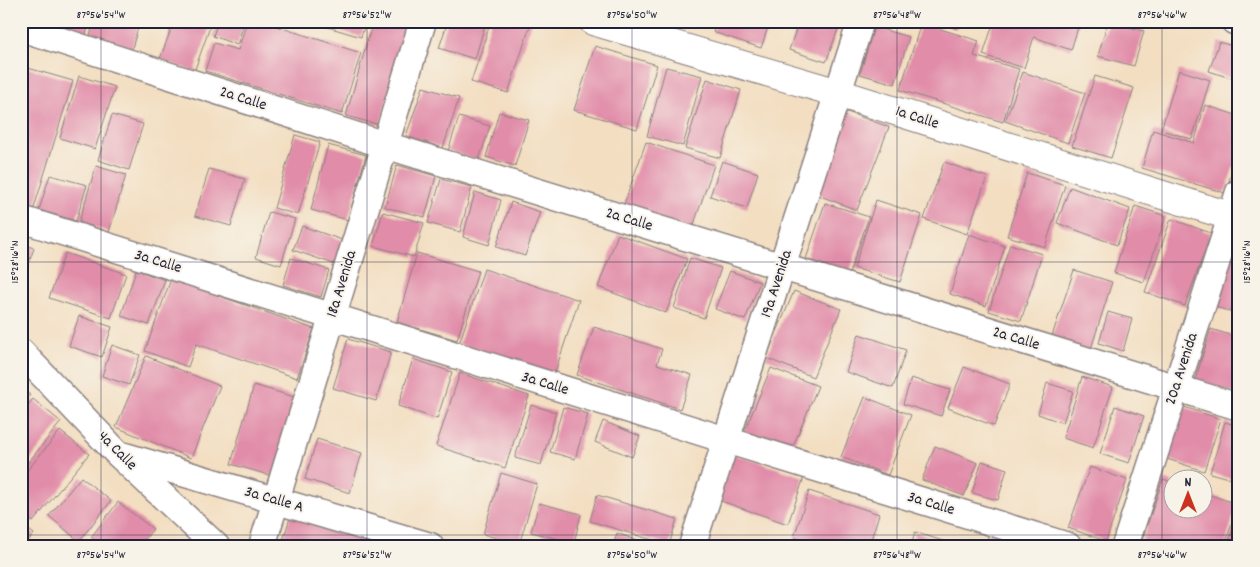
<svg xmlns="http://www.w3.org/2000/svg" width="1260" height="567" viewBox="0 0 1260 567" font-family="Dekko,sans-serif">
  <rect width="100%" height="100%" fill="#f7f3e8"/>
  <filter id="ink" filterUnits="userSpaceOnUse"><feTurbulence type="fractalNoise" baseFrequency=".02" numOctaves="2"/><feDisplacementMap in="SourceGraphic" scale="10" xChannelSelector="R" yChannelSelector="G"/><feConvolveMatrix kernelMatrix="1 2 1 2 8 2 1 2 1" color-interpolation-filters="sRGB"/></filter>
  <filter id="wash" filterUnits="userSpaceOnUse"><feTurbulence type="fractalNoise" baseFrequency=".0096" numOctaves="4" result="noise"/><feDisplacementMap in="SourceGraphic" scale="20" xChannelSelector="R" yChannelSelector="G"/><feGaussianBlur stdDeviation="1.12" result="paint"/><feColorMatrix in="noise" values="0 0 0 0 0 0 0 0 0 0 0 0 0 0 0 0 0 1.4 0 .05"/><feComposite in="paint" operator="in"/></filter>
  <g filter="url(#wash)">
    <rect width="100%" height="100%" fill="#f3dec1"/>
    <g id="blocks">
      <path fill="#e18ca9" d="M31,21H59L56,29Z
        M64,21H90L85,38L61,30Z
        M94,21H140L130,55L88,43Z
        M174,21H212L194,72L160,59Z
        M218,21H245L237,45L213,36Z
        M247,21H260L361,53L342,114L205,71L214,43L238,50Z
        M308,21H366L361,37Z
        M373,21H409L380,125L346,116Z
        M448,21H486L475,59L439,48Z
        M491,21L531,23L508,93L471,82Z
        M717,21H770L761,48L713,32Z
        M799,21H841L826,62L789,50Z
        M933,21H960L957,29Z
        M994,21H1080L1071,50L1034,37L1024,68L983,55Z
        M1108,21L1144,31L1134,66L1098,56Z
        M921,23L979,41L974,56L1019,69L1003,122L900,90Z
        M874,27L909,37L895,84L860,74Z
        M1219,42L1239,48V81L1209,71Z
        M595,46L657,65L637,129L574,110Z
        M21,66L73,81L33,211L21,207Z
        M666,67L702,76L683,146L647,136Z
        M1179,70L1210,80L1192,139L1161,130Z
        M1023,72L1085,93L1068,143L1005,121Z
        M79,76L115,87L95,149L60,138Z
        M1095,76L1134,88L1111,158L1072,146Z
        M707,79L741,90L720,158L685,148Z
        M423,87L459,98L443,148L406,136Z
        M1205,105L1239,116V150L1225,193L1142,168L1153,130L1194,143Z
        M499,112L529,120L515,166L486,157Z
        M847,112L889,127L857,210L815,194Z
        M112,115L143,124L129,170L98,160Z
        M459,117L490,126L479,160L448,151Z
        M295,135L320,142L298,215L274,208Z
        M646,142L714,165L692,230L623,207Z
        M328,145L366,155L348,220L311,210Z
        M722,161L758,173L747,208L710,196Z
        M944,162L987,177L967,234L924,219Z
        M397,165L436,176L425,217L385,207Z
        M96,166L126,175L109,232L79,222Z
        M209,169L245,179L231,226L195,216Z
        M1027,173L1065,185L1045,247L1007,236Z
        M50,175L87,185L76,221L39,210Z
        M441,179L472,187L460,232L428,223Z
        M1070,187L1130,209L1117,245L1057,223Z
        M475,192L501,200L489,245L463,237Z
        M876,200L922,215L900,282L854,268Z
        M511,202L540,212L525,256L496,247Z
        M825,203L869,217L849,274L806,259Z
        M1135,206L1166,216L1144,282L1114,273Z
        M269,212L295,219L281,265L256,257Z
        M383,212L424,223L414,257L373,246Z
        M1171,219L1211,233L1185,306L1145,292Z
        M302,226L345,241L337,265L293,250Z
        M618,234L687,259L666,313L598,287Z
        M969,234L1005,246L986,306L950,294Z
        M1236,242L1239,243V314L1215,307Z
        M21,244L34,248L23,280L21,279Z
        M1010,244L1042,254L1021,321L989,311Z
        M65,253L126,274L111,318L49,298Z
        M417,253L478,271L457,340L397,322Z
        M291,258L329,270L321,297L283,285Z
        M690,258L721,268L704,318L674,308Z
        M484,269L579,300L554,375L459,344Z
        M136,270L165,280L149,325L121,316Z
        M1074,270L1112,282L1090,352L1051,339Z
        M730,271L760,282L745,320L715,309Z
        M171,279L314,329L297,378L196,344L188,367L145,351Z
        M794,291L841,309L813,377L766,358Z
        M1108,312L1132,319L1123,351L1099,343Z
        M79,316L112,327L102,357L69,346Z
        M594,327L662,349L657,364L692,375L680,409L577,375Z
        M1211,329L1239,338V395L1195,380Z
        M859,334L906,350L893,388L846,372Z
        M348,339L391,352L376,401L333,388Z
        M112,345L140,355L129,385L102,376Z
        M146,356L220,386L191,458L116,427Z
        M413,359L452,372L437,419L398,406Z
        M964,367L1010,384L994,426L948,408Z
        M771,368L818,386L790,454L743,435Z
        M460,373L529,396L505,468L436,446Z
        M1082,377L1113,387L1093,448L1063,438Z
        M911,378L950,390L941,416L903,404Z
        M1047,383L1073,391L1063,423L1038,414Z
        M254,385L301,399L279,478L231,464Z
        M21,388L30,395L21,406Z
        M865,397L911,415L888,475L841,457Z
        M33,399L61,422L21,471V413Z
        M531,405L556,412L541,465L515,458Z
        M1115,406L1144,416L1129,463L1100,454Z
        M563,407L588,414L575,459L550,452Z
        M1184,407L1221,419L1204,471L1167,459Z
        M603,421L640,436L632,457L595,442Z
        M1225,422L1239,426V481L1210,473Z
        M60,431L89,454L33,522L21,512V478Z
        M317,439L362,453L350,493L305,479Z
        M935,446L978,463L964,496L922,480Z
        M733,454L804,477L788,524L718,500Z
        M982,461L1007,469L998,500L972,493Z
        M1090,467L1127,480L1106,541L1068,528Z
        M501,473L537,484L519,545L483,534Z
        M81,477L111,501L79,541L49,516Z
        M1163,479L1172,482V510H1202V492L1237,504L1225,546H1140Z
        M809,491L879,514L869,546H821L794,537Z
        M597,495L677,519L669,545L590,521Z
        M118,502L153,529L139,546H103L91,537Z
        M539,503L581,514L574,543L531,532Z
        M293,509L401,546H281Z
        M21,524L34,534L24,546H21Z
        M1233,529L1239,531V546H1227Z
        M915,532L949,543L948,546H911Z
        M617,533L651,546H613Z
        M989,533L1025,546H985Z"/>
    </g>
  </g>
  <g filter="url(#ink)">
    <use href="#blocks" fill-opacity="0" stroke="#8a807e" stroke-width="1"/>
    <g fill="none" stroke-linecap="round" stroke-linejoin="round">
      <g stroke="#8a807e" stroke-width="29">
        <path id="street" d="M1234,21L1239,23
          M21,28L385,145L1239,407
          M21,219L726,440L1068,546
          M21,352L118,454L216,546
          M118,454L430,546
          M262,546L423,21
          M692,546L861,21
          M1125,546L1239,192"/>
      </g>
      <g stroke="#8a807e" stroke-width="30">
        <path id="secondary" d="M593,21L838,93L1239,219"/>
      </g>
      <use href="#street" stroke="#fff" stroke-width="26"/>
      <use href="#secondary" stroke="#fff" stroke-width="28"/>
    </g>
  </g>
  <path fill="none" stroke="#22223b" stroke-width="1" stroke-opacity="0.45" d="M101,21V546M367,21V546M632,21V546M897,21V546M1162,21V546M21,262H1239M21,535H1239"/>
  <g text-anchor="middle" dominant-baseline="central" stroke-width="4" stroke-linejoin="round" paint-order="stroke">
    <g font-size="16" fill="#22223b" stroke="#f7f3e8">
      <text transform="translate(243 99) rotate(18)">2a Calle</text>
      <text transform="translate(917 118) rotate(18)">1a Calle</text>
      <text transform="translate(629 220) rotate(17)">2a Calle</text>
      <text transform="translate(158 262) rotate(17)">3a Calle</text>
      <text transform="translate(342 284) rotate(-73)">18a Avenida</text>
      <text transform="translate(777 284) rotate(-72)">19a Avenida</text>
      <text transform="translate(1016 339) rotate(17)">2a Calle</text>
      <text transform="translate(1182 369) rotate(-72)">20a Avenida</text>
      <text transform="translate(545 384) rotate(17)">3a Calle</text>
      <text transform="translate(117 451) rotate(45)">4a Calle</text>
      <text transform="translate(274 500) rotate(16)">3a Calle A</text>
      <text transform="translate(931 504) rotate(17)">3a Calle</text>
    </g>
  </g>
  <rect width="1260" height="567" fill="none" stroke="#f7f3e8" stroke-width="55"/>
  <g transform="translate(1188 494)"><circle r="24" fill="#f7f3e8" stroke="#a29fa3"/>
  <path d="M0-4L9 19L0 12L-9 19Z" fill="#c8321e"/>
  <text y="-8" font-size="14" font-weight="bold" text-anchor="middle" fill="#22223b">N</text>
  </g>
  <rect x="28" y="28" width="1204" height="512" fill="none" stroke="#22223b" stroke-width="2"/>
  <g font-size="12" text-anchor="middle" fill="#22223b">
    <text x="101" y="18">87°56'54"W</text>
    <text x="367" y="18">87°56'52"W</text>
    <text x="632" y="18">87°56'50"W</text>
    <text x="897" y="18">87°56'48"W</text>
    <text x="1162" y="18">87°56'46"W</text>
    <text transform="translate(14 262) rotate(-90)" y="4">15°28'16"N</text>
    <text transform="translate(1246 262) rotate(-90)" y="4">15°28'16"N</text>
    <text x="101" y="558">87°56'54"W</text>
    <text x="367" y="558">87°56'52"W</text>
    <text x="632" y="558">87°56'50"W</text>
    <text x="897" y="558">87°56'48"W</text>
    <text x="1162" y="558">87°56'46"W</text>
  </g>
</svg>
